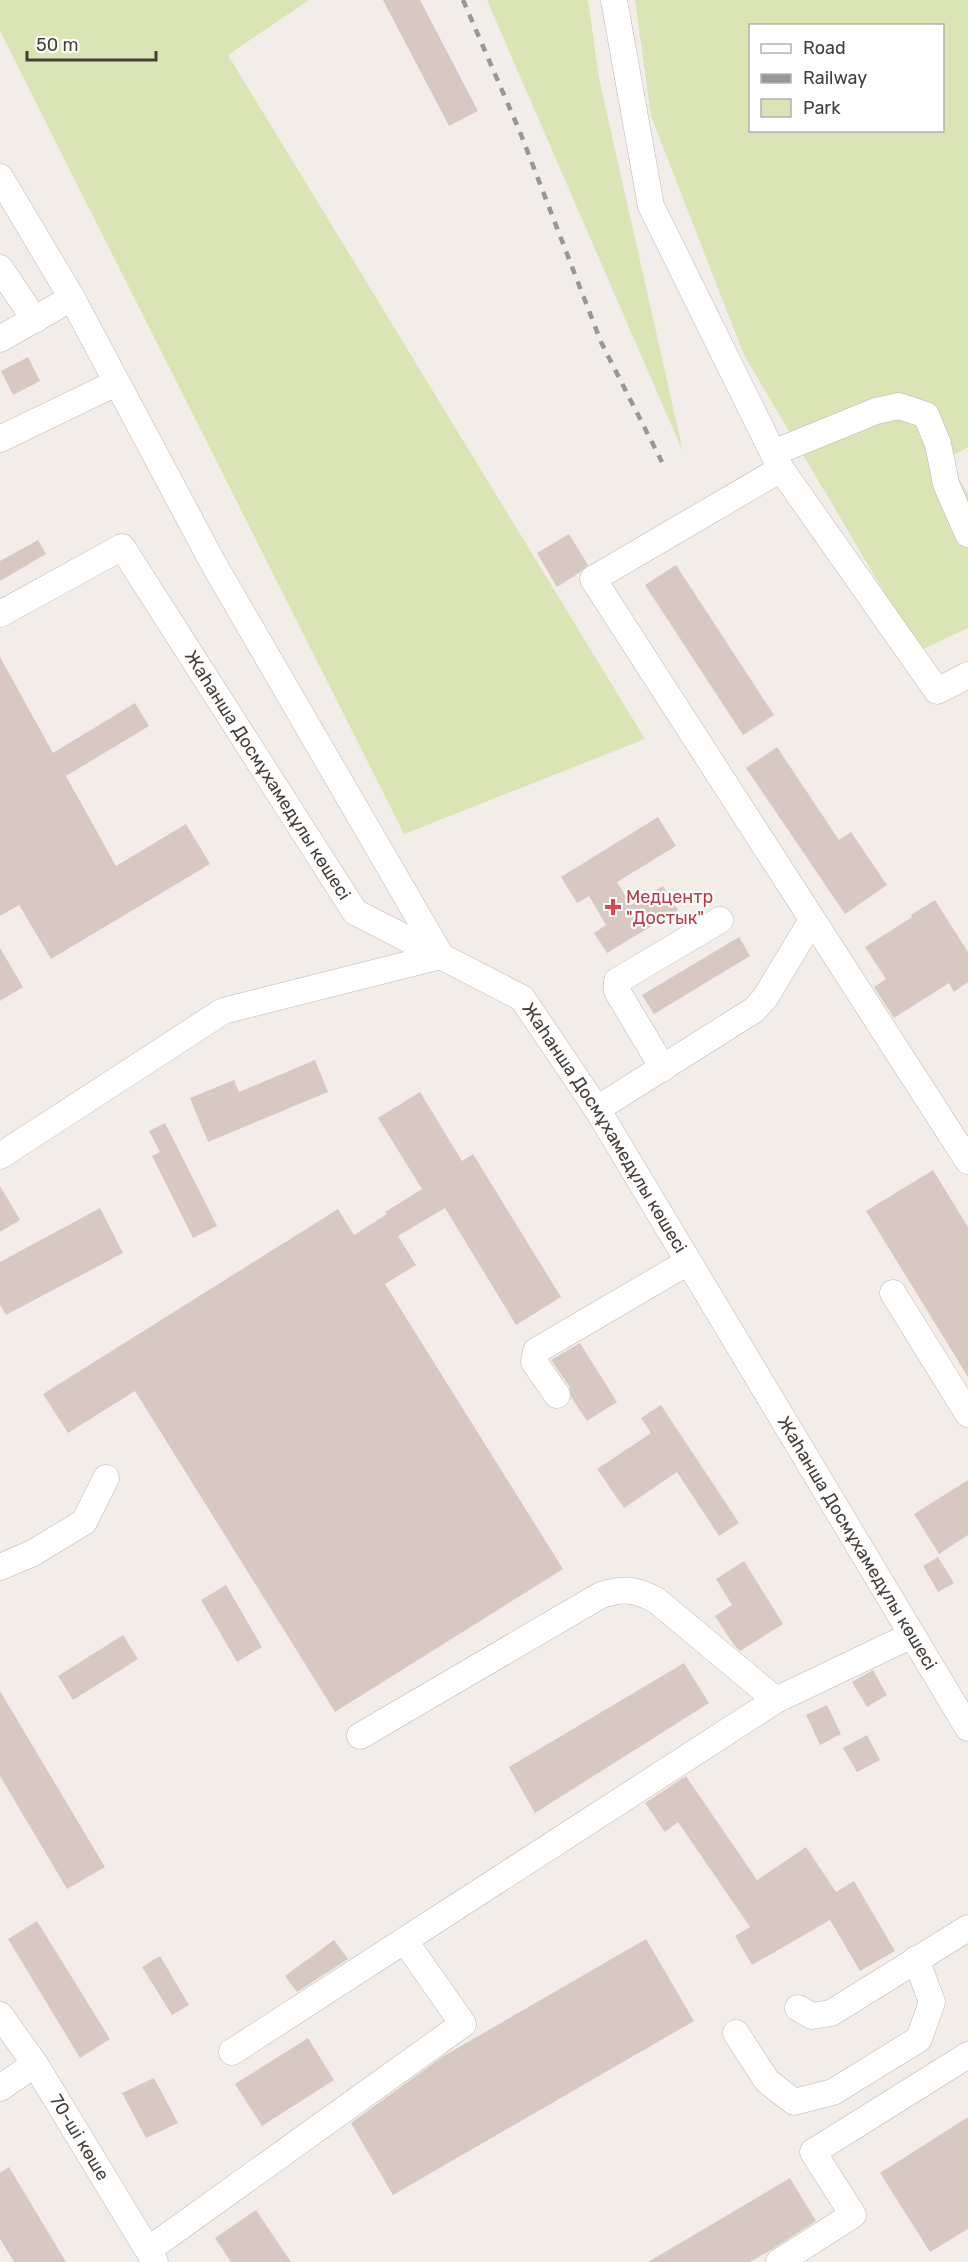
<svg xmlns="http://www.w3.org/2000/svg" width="968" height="2262" viewBox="0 0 968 2262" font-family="Rubik,sans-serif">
  <rect width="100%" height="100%" fill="#f3ede9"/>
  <path fill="#dae4b5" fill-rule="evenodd" d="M0,0H309L228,55L645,739L404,834L0,31Z
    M487,0H588L599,78L683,452Z
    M635,0H968V447L946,460L968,493V628L919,651L744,355L651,116ZM750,26H942V130H750Z"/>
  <path fill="#d7c9c2" d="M383,0H420L478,111L449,126Z
    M28,357L40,381L13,395L1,371Z
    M569,534L588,565L579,573L557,587L537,553Z
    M38,540L46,554L0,581V561Z
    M676,565L774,715L743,735L645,585Z
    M0,657L53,753L135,703L149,726L66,776L116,866L186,824L210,864L51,959L19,905L0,916Z
    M777,747L839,840L851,832L887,885L845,914L746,768Z
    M658,817L676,846L617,882L631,905L663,886L678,910L607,953L594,933L606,925L589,896L577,903L561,877Z
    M935,900L968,952V982L954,992L949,983L894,1018L874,987L886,979L865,947L912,917L911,915Z
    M739,937L750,956L654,1014L642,995Z
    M0,948L23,987L0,1001Z
    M315,1060L328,1092L208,1142L190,1098L234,1080L239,1092Z
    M420,1092L462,1161L473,1154L561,1297L516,1325L445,1208L398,1236L416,1265L385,1284L563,1569L335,1712L135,1391L68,1433L43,1394L338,1209L354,1235L387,1214L385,1212L422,1189L378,1118Z
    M165,1123L217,1226L193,1238L152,1156L160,1152L149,1131Z
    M933,1170L968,1227V1377L866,1211Z
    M0,1186L20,1220L0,1232Z
    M100,1208L123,1253L6,1315L0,1305V1262Z
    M580,1343L617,1402L587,1421L571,1397L569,1386L551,1360Z
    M661,1405L739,1523L719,1536L677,1472L624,1508L597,1469L651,1433L641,1418Z
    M968,1480V1535L939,1554L914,1514Z
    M938,1557L954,1583L938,1592L923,1566Z
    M744,1561L783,1624L740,1651L734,1645L715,1616L732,1605L716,1579Z
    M226,1585L262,1647L237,1662L201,1600Z
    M123,1635L138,1659L73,1700L58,1676Z
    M684,1663L709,1703L535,1813L509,1767Z
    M873,1670L887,1695L867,1707L852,1682Z
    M0,1691L105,1867L67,1889L0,1776Z
    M827,1705L841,1734L820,1745L806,1715Z
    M867,1735L880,1760L857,1772L843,1748Z
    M686,1776L757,1880L806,1847L836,1892L854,1881L895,1951L860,1971L830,1920L752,1965L735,1936L750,1927L678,1822L665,1832L645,1803Z
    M37,1921L110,2039L80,2058L8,1939Z
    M646,1939L694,2021L393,2195L351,2123L442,2057Z
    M334,1940L348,1959L297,1992L285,1976Z
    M160,1956L189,2005L172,2015L142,1967Z
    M308,2038L334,2080L262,2126L235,2084Z
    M154,2078L178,2123L146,2138L122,2093Z
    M968,2117V2229L930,2252L880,2173Z
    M9,2167L66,2262H14L0,2239V2173Z
    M790,2178L816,2221L771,2250L750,2262H648Z
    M256,2210L291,2262H231L215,2238Z"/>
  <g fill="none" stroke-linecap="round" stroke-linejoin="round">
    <g stroke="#c1b6af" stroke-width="27">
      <g id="minor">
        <path d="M614,0L651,206L781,469"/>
        <path d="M0,177L72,298L213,563L441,956L223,1011L0,1156"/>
        <path d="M0,268L35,320"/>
        <path d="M0,339L72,298"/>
        <path d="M0,439L116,383"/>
        <path d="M773,453L876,411L899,406L926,415L938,444L946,484L968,534"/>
        <path id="s1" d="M0,614L122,547L355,912L522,998L597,1109L968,1728"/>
        <path d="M968,675L937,691L781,469L593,579L968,1161"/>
        <path d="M663,1068L617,991V981L720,920"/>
        <path d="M597,1109L754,1010L765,998L812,920"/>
        <path d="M893,1293L968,1414"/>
        <path d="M557,1395L534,1362L536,1351L688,1262"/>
        <path d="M0,1567L33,1553L84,1522L106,1478"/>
        <path d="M360,1736L601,1595C625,1588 634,1589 656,1600L776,1700"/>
        <path d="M798,2008L812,2016L831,2013L968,1928"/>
        <path id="s2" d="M0,2015L35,2064L155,2262"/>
        <path d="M736,2033L767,2081L794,2102L833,2092L919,2039L932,2002L916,1959"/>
        <path d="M232,2052L776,1700L912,1635"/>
        <path d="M0,2088L35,2064"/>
        <path d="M148,2250L463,2024L405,1941"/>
        <path d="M779,2262L853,2215L813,2152L968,2055"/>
      </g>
    </g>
    <use href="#minor" stroke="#fff" stroke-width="26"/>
    <path stroke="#979797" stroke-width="4.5" stroke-dasharray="8 8" stroke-linecap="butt" d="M463,0L520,132L601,342L662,462"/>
  </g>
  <path fill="#e0444e" stroke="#fff" stroke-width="2" d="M610 898h6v6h6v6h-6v6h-6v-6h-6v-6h6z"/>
  <g text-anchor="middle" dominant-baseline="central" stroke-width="4.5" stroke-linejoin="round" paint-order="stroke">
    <g font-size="18" fill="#463d38" stroke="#fff">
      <text stroke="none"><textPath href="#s1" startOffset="410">Жаһанша Досмұхамедұлы көшесі</textPath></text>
      <text stroke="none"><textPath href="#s1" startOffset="914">Жаһанша Досмұхамедұлы көшесі</textPath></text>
      <text stroke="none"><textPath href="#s1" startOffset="1400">Жаһанша Досмұхамедұлы көшесі</textPath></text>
      <text stroke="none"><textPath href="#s2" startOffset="146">70-ші көше</textPath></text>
    </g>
    <g font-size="18" fill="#be3a42" stroke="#fff" text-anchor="start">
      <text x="626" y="897">Медцентр<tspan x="626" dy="21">"Достык"</tspan></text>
    </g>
  </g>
  <rect x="749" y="24" width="195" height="108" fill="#ffffff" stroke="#b5b1af" stroke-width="1.5"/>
  <rect x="761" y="44" width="30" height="9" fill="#ffffff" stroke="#b5b1af" stroke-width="1.5"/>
  <text x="803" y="54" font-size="18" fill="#463d38">Road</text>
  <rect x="761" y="74" width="30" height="9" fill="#979797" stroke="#b5b1af" stroke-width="1.5"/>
  <text x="803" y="84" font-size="18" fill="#463d38">Railway</text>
  <rect x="761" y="99" width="30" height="18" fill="#dae4b5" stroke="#b5b1af" stroke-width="1.5"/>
  <text x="803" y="114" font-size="18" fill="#463d38">Park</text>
  <path d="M27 51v9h129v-9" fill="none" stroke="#463d38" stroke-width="3"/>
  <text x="36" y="51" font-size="18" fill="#463d38" stroke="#ffffff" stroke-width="4.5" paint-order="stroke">50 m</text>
</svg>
